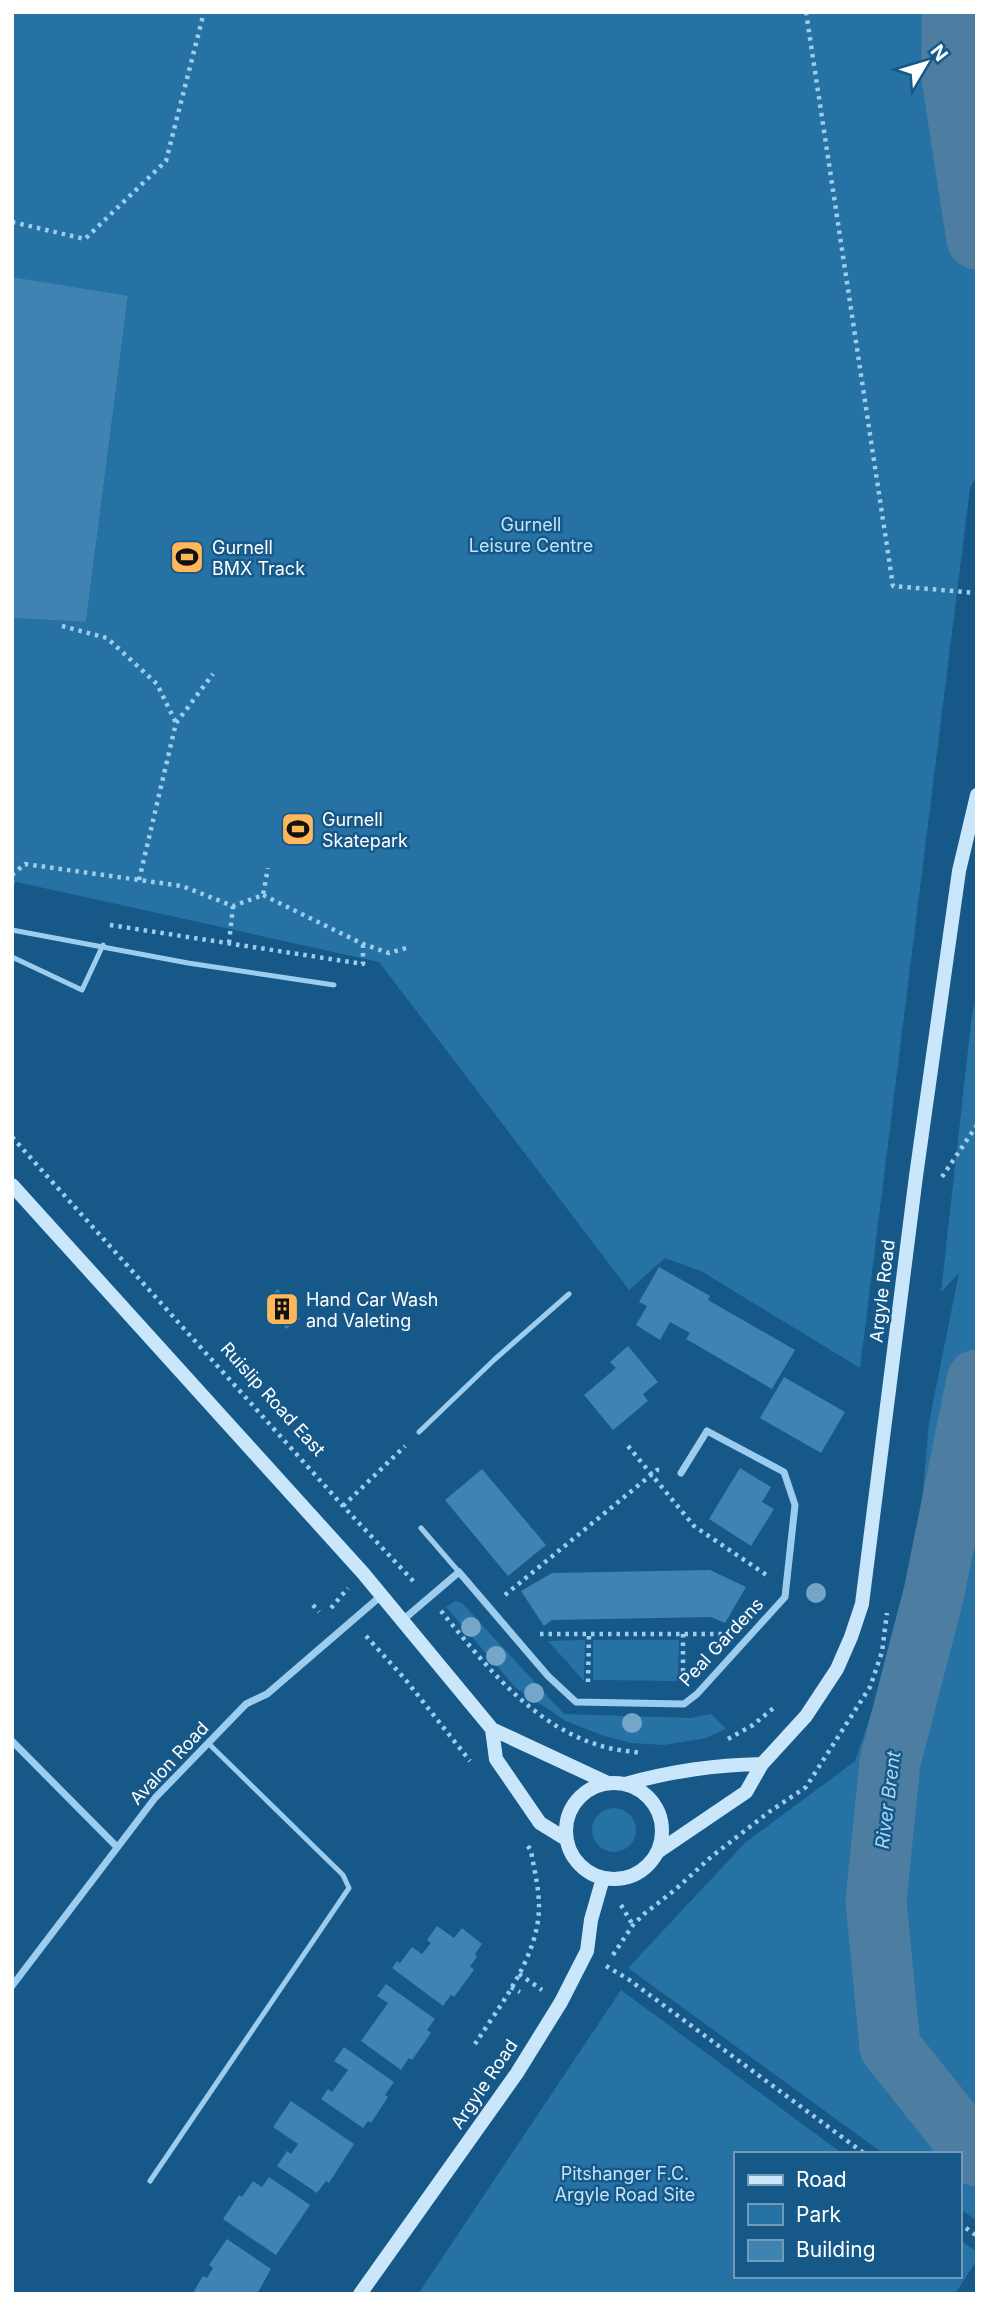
<svg xmlns="http://www.w3.org/2000/svg" width="989" height="2306" viewBox="0 0 989 2306" font-family="Inter,sans-serif">
  <rect width="100%" height="100%" fill="#165888"/>
  <path fill="#2672a5" d="M12,12H977V476L970,488L860,1368L701,1271L665,1258L629,1290L379,962L12,881V618L86,622L128,297L12,277Z
    M977,989V2221L959,2208V2154H884L628,1968L745,1843L855,1761L914,1589L929,1422L959,1273L941,1292L971,1022Z
    M455,1601L462,1603L564,1714L691,1718L711,1714L726,1729L706,1738L664,1745L631,1743L604,1736L566,1721L516,1688L446,1607Z
    M585,1640L584,1681L548,1641Z
    M593,1640H679L678,1681L593,1680Z
    M592 1830a22 22 0 1 1 44 0a22 22 0 1 1-44 0Z
    M621,1990L843,2154H735V2276H959V2239L977,2252V2260L955,2294H418Z"/>
  <g fill="none" stroke-linecap="round" stroke-linejoin="round">
    <path stroke="#4d7da0" stroke-width="61" d="M952,12V78L977,239
      M977,1380L934,1593L890,1762L876,1901L890,2047L977,2156"/>
  </g>
  <path fill="#3f83b2" d="M12,277L128,296L86,622L12,618Z
    M659,1267L710,1296L708,1300L795,1350L772,1389L686,1339L690,1333L670,1322L660,1340L636,1325L647,1306L639,1302Z
    M278,1289L300,1319L286,1329L265,1299Z
    M628,1346L658,1382L643,1394L648,1401L613,1430L584,1395L616,1368L610,1362Z
    M784,1377L845,1412L821,1453L760,1418Z
    M740,1468L771,1487L762,1502L774,1509L751,1546L709,1519Z
    M482,1469L546,1545L508,1576L445,1500Z
    M710,1570L746,1587L725,1623L711,1617L552,1620L544,1626L521,1591L552,1573Z
    M437,1926L454,1938L462,1928L482,1944L475,1954L477,1957L470,1966L474,1970L454,1997L451,1995L443,2006L392,1968L397,1961L400,1963L412,1947L422,1954L431,1943L427,1940Z
    M386,1984L435,2019L427,2030L431,2033L412,2060L409,2058L401,2070L361,2041L388,2003L377,1996Z
    M344,2047L394,2082L385,2095L388,2097L371,2123L368,2121L363,2128L321,2099L328,2089L332,2092L348,2070L334,2061Z
    M291,2101L354,2144L329,2183L326,2181L317,2193L277,2166L287,2151L291,2154L298,2144L273,2127Z
    M269,2177L310,2205L276,2255L223,2219L239,2195L242,2197L253,2181L262,2187Z
    M227,2239L271,2269L257,2294H198L194,2291L203,2276L207,2278L213,2268L209,2265Z"/>
  <g fill="none" stroke-linecap="round" stroke-linejoin="round">
    <path stroke="#9dcdee" stroke-width="4.5" stroke-dasharray="3.5 5" stroke-linecap="butt" d="M806,12L893,586L977,593
      M12,222L85,239L166,161L204,12
      M62,626L107,638L157,684L176,723
      M139,880L176,723L213,674
      M12,884L13,874L25,864L182,886L233,906L263,895L268,868
      M263,895L363,944L389,953L410,947
      M110,925L363,964V944
      M229,943L233,906
      M12,1137L343,1506L416,1584
      M942,1177L977,1125
      M628,1446L694,1526L768,1576
      M343,1506L405,1446
      M505,1595L657,1470H662
      M313,1605L319,1612
      M331,1608L348,1588
      M441,1611C487,1667 535,1730 609,1748C620,1751 631,1751 641,1753
      M540,1634H724
      M683,1634V1679
      M366,1636L405,1679L470,1761
      M588,1682L589,1634
      M728,1739L753,1725L776,1706
      M621,1905L633,1925
      M613,1955L633,1925L644,1914L676,1889L711,1857L769,1812L806,1787L870,1687L882,1652L887,1613
      M606,1966L628,1979L865,2154
      M519,1974L542,1990
      M511,1987L520,1992
      M475,2044C501,2004 539,1956 539,1906C539,1888 534,1869 531,1851L528,1846
      M959,2223L977,2236"/>
    <path stroke="#9dcdee" stroke-width="5" d="M12,930L188,963L334,985
      M12,957L82,990L103,945
      M419,1432L494,1360L569,1294
      M421,1528L459,1572
      M150,2181L349,1888L343,1875L208,1743"/>
    <path stroke="#9dcdee" stroke-width="7" d="M404,1619L459,1572L548,1676L576,1702L684,1704L697,1694L785,1597L795,1505L784,1472L707,1431L681,1473
      M12,1741L117,1847
      M12,1986L155,1798L246,1704L267,1694L382,1595"/>
    <path stroke="#cae6fa" stroke-width="14" d="M12,1185L363,1573L492,1729L608,1783
      M492,1729L496,1759L540,1823L566,1839
      M566 1831a48 48 0 1 1 96 0a48 48 0 1 1-96 0Z
      M625,1784C673,1771 713,1765 762,1764
      M659,1851L746,1792L762,1764L806,1716L837,1669L851,1637L862,1604L916,1176L959,871L977,795
      M360,2294L517,2073L561,2002L587,1951L591,1920L603,1878"/>
  </g>
  <g fill="#75a5c7">
    <circle cx="816" cy="1593" r="10"/>
    <circle cx="471" cy="1627" r="10"/>
    <circle cx="496" cy="1656" r="10"/>
    <circle cx="534" cy="1693" r="10"/>
    <circle cx="632" cy="1723" r="10"/>
  </g>
  <defs>
    <g id="stadium-square" transform="scale(1.75)"><rect x="-9" y="-9" width="18" height="18" rx="4" fill="#ffb75a" stroke="#165888"/><path d="M0-5a6.5 5 0 1 0 0 10a6.5 5 0 1 0 0-10ZM-3.5-1.8h7v3.6h-7Z" fill="#111"/></g>
    <g id="building-square" transform="scale(1.75)"><rect x="-9" y="-9" width="18" height="18" rx="4" fill="#ffb75a" stroke="#165888"/><path d="M-4-6H4V6H1V3H-1V6H-4ZM-2.5-4.3h1.7v1.8h-1.7ZM.8-4.3h1.7v1.8H.8ZM-2.5-1h1.7V.8h-1.7ZM.8-1h1.7V.8H.8Z" fill="#111"/></g>
  </defs>
  <g fill-rule="evenodd">
    <use href="#stadium-square" x="187" y="557"/>
    <use href="#stadium-square" x="298" y="829"/>
    <use href="#building-square" x="282" y="1309"/>
  </g>
  <g text-anchor="middle" dominant-baseline="central" stroke-width="5" stroke-linejoin="round" paint-order="stroke">
    <g font-size="18" fill="#c3e4fa" stroke="#165888">
      <text x="531" y="524">Gurnell<tspan x="531" dy="21">Leisure Centre</tspan></text>
      <text x="625" y="2173">Pitshanger F.C.<tspan x="625" dy="21">Argyle Road Site</tspan></text>
    </g>
    <g font-size="18" fill="#fff" stroke="#165888" text-anchor="start">
      <text x="212" y="547">Gurnell<tspan x="212" dy="21">BMX Track</tspan></text>
      <text x="322" y="819">Gurnell<tspan x="322" dy="21">Skatepark</tspan></text>
      <text x="306" y="1299">Hand Car Wash<tspan x="306" dy="21">and Valeting</tspan></text>
    </g>
    <g font-size="18" fill="#fff" stroke="#165888">
      <text transform="translate(882 1291) rotate(-83)">Argyle Road</text>
      <text transform="translate(273 1399) rotate(48)">Ruislip Road East</text>
      <text transform="translate(721 1642) rotate(-47)">Peal Gardens</text>
      <text transform="translate(169 1763) rotate(-47)">Avalon Road</text>
      <text transform="translate(484 2084) rotate(-56)">Argyle Road</text>
    </g>
    <g font-size="19" font-style="italic" fill="#a9d7f5" stroke="#165888">
      <text transform="translate(888 1800) rotate(-83)">River Brent</text>
    </g>
  </g>
  <rect width="989" height="2306" fill="none" stroke="#ffffff" stroke-width="28"/>
  <rect x="734" y="2152" width="228" height="126" fill="#165888" stroke="#739bb8" stroke-width="2"/>
  <rect x="748" y="2175" width="35" height="10" fill="#cae6fa" stroke="#739bb8" stroke-width="2"/>
  <text x="796" y="2187" font-size="21" fill="#ffffff">Road</text>
  <rect x="748" y="2204" width="35" height="21" fill="#2672a5" stroke="#739bb8" stroke-width="2"/>
  <text x="796" y="2222" font-size="21" fill="#ffffff">Park</text>
  <rect x="748" y="2240" width="35" height="21" fill="#3f83b2" stroke="#739bb8" stroke-width="2"/>
  <text x="796" y="2257" font-size="21" fill="#ffffff">Building</text>
  <g transform="translate(926 63) rotate(52)" stroke="#165888" stroke-width="5" paint-order="stroke">
  <path d="M0-5L12 26L0 18L-12 26Z" fill="#ffffff"/>
  <text y="-10" font-size="19" font-weight="bold" text-anchor="middle" fill="#ffffff">N</text>
  </g>
</svg>
